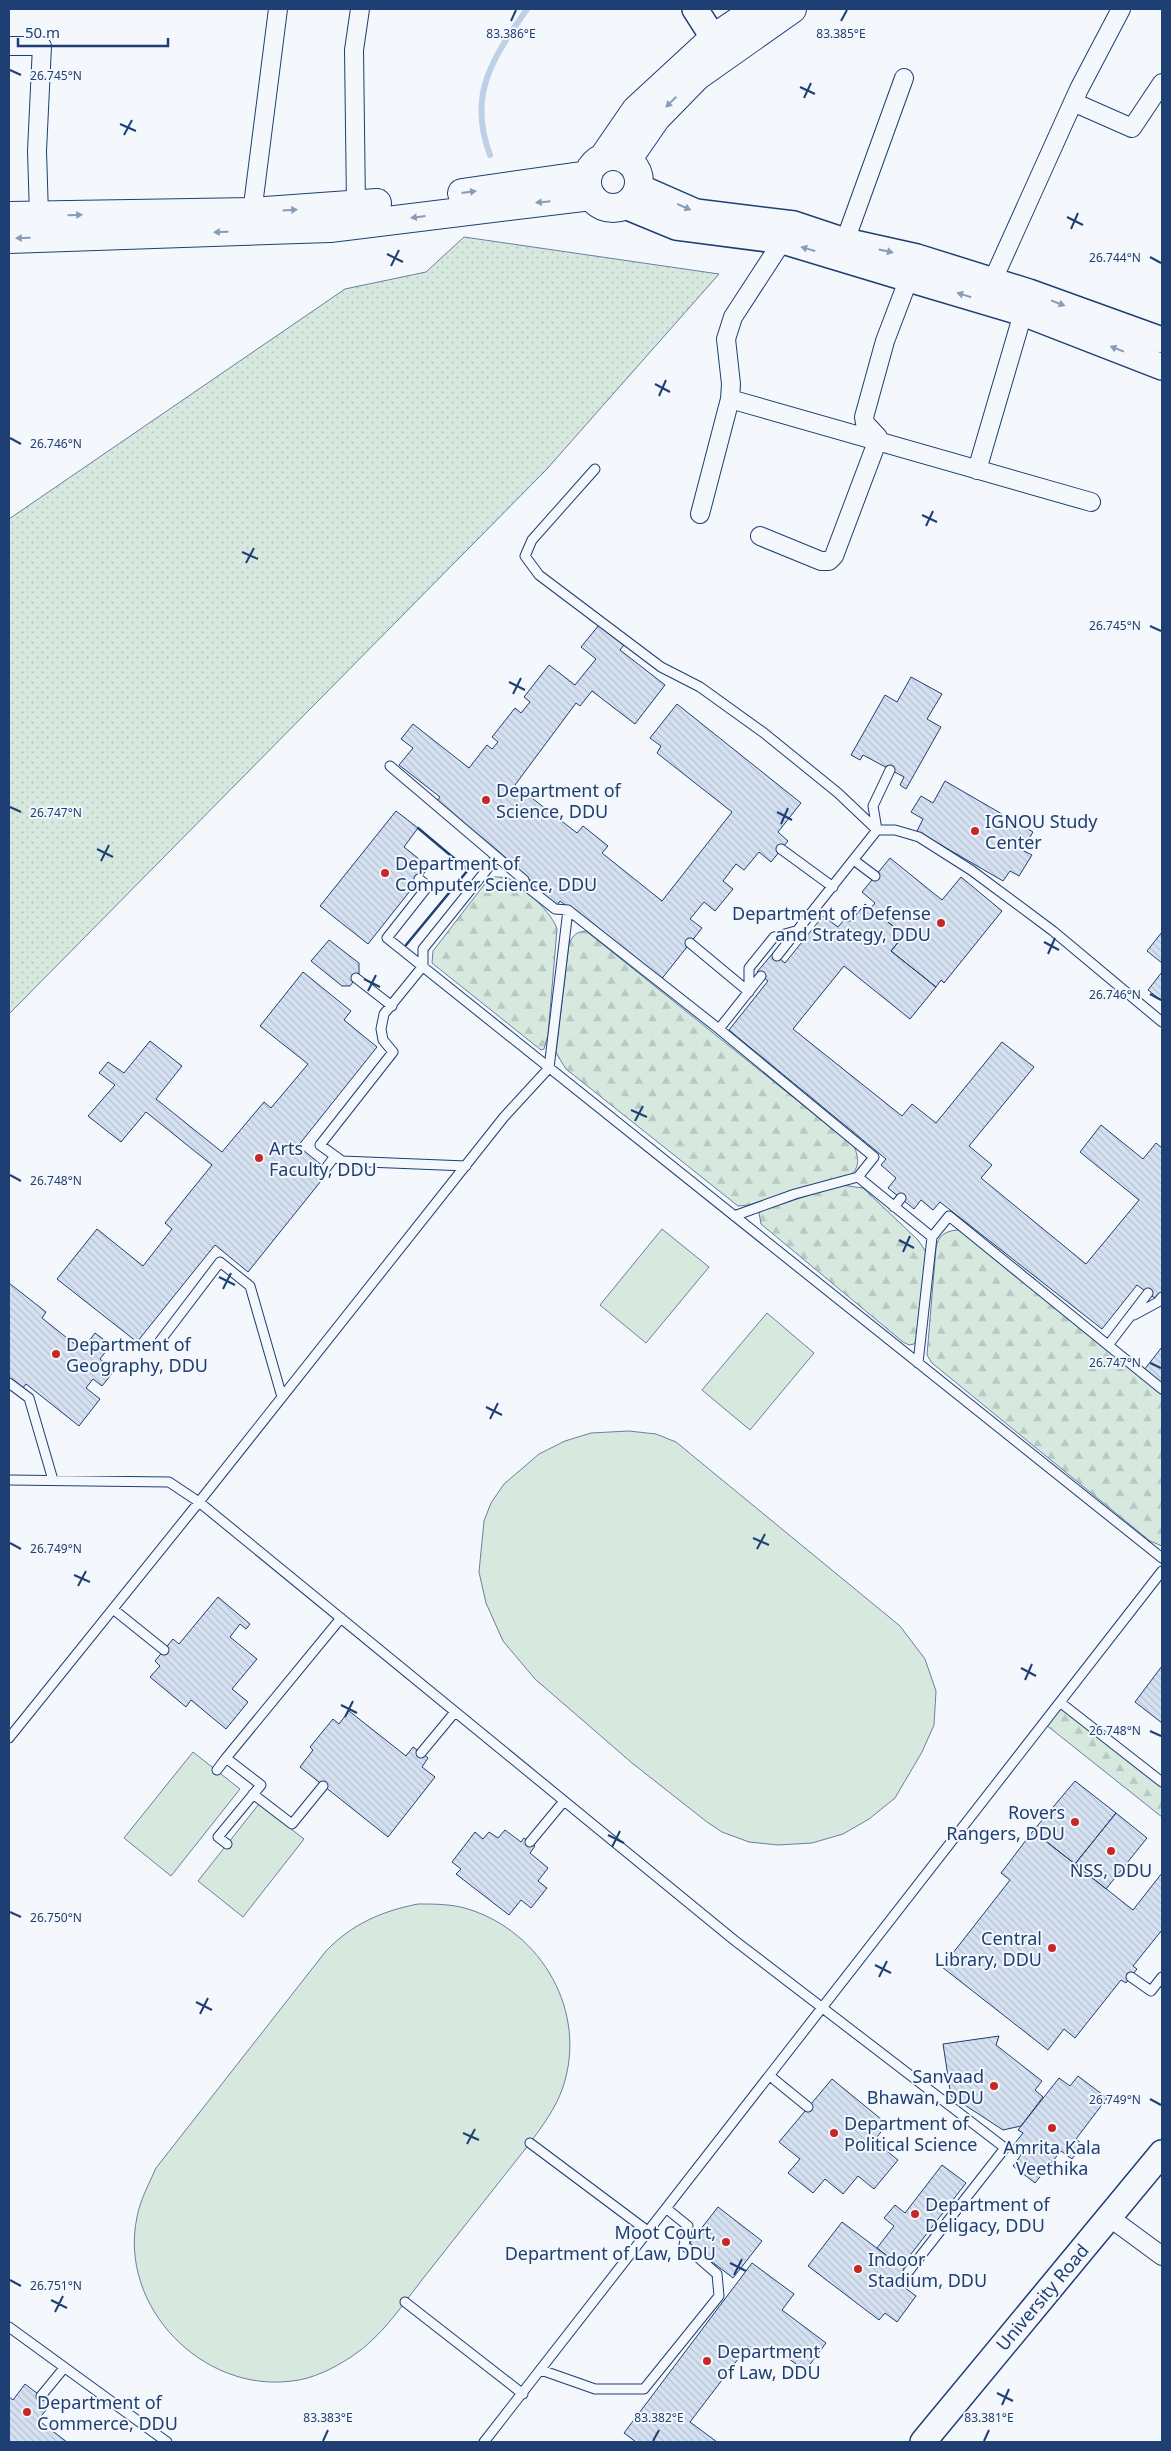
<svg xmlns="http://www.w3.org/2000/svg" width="1171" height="2451" viewBox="0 0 1171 2451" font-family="'Noto Sans',sans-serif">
  <defs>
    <pattern id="grass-dots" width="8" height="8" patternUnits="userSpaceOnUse" patternTransform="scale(1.25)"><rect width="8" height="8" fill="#d7e8df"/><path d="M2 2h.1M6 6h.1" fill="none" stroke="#b8c8c3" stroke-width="1.8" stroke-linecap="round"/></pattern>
    <pattern id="forest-firs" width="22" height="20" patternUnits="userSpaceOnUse" patternTransform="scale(1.25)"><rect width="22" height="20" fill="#d7e8df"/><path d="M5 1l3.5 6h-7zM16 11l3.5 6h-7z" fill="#b8c8c3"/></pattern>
    <pattern id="building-back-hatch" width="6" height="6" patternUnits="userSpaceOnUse" patternTransform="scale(1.25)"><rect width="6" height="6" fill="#d5e0f0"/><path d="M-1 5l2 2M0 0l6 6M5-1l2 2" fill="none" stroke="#b6c1d1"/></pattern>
  </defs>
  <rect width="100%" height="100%" fill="#f4f7fb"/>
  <path fill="url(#grass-dots)" stroke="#687fa3" d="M464,237L719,274L546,470L9,1014V519L345,289L426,272Z"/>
  <path fill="url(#forest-firs)" stroke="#687fa3" d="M494,877C500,877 506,877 510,879C524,887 553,914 557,929L548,1035L544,1049L541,1050L432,963L433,951L487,881Z
    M586,931L854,1146C859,1158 860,1167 850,1176L749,1205L738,1206L566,1069L556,1053L569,944C573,935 576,932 586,931Z
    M841,1185L863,1188L918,1240L926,1252L918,1339L914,1344L909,1345L903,1342L761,1224L759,1213L763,1210Z
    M957,1230L966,1233L991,1252L1162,1395V1546L1150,1541L932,1363L927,1355L936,1248C938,1236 945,1231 957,1230Z
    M1061,1703L1162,1782V1817L1045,1724Z"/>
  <path fill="#d7e8df" stroke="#687fa3" d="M662,1229L709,1267L646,1343L600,1305Z
    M767,1313L814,1353L750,1430L702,1390Z
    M629,1431L656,1434L676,1442L900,1626L925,1659L936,1691L934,1725L922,1752L895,1798L869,1819L843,1834L812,1843L778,1845L749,1842L722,1832L707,1822L632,1763L535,1679L503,1641L486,1603L479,1572L484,1521L491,1503L504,1484L539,1454L565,1441L591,1433Z
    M193,1752L240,1789L171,1876L124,1838Z
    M259,1804L304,1839L243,1917L198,1881Z
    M418,1904C435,1904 452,1904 468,1909C542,1932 588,2012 563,2087C556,2108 543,2125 530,2143C495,2187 460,2232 425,2276C402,2305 382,2337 351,2357C334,2368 313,2379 292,2381C203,2393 118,2307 137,2217C140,2200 149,2184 156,2168L326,1951C352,1924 382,1911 418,1904Z"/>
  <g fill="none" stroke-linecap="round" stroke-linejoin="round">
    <path stroke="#bed0e5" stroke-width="6" d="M490,155C467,94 493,58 527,9"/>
  </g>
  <path fill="url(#building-back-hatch)" stroke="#1d3f73" d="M599,625L624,645L620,650L665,685L635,724L592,691L580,706L576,703L515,785L577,833L583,826L608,846L602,853L662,901L732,812L657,753L661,746L650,738L677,704L801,803L778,832L788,841L771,862L759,852L744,870L736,864L723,881L733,889L715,911L704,902L690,919L702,928L660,981L560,901L556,907L531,887L534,883L435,804L440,797L399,765L413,748L401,739L413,724L469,768L487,745L492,749L498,742L492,737L515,708L521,713L530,702L524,697L549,665L575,685L596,659L581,647Z
    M911,677L942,694L927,719L941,727L906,789L900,785L904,777L863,755L860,760L851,755L885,695L897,702Z
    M945,781L1033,832L1022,850L1032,855L1019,876L1010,871L1003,881L917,831L923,819L911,812L921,796L933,803Z
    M396,811L418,828L404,847L429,867L368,944L320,906Z
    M890,858L942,900L961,877L1002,911L944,983L941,980L936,987L891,951L904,935L871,908L875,903L862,892Z
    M865,904L904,935L891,951L936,987L910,1019L844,966L793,1029L902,1116L912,1104L936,1123L1002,1042L1034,1067L969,1146L992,1165L981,1178L1086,1264L1139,1200L1080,1152L1101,1125L1143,1159L1156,1143L1162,1148V1291L1156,1299L1137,1285L1102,1329L940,1202L933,1210L921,1200L914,1209L888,1188L896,1178L881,1165L886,1159L729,1030L768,981L757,972L773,953L785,963L823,916L838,927L843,921H851Z
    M1162,932V963L1147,951Z
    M329,940L359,963V974L350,986H342L311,961Z
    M303,972L351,1011L344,1020L377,1047L298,1146L329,1171L248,1272L215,1245L137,1342L57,1279L97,1229L143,1266L172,1229L165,1223L212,1165L146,1112L121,1142L88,1116L115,1085L99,1073L108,1062L124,1073L150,1041L182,1066L156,1099L222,1152L264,1102L271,1108L308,1064L260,1026Z
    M1162,972V1001L1148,990Z
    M9,1283L46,1312L42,1318L82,1350L95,1333L111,1345L100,1359L114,1371L102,1386L93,1379L86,1388L100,1399L79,1426L26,1384L21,1390L9,1380Z
    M1162,1347V1384L1144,1370Z
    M218,1597L250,1624L246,1629L240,1624L230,1637L257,1659L232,1689L248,1702L226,1729L191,1700L186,1707L150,1677L160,1666L155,1661L173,1639L179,1644Z
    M1162,1666V1723L1135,1702Z
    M349,1711L406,1756L413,1747L428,1758L422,1767L435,1777L388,1837L300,1767L313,1750L310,1747L333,1719L339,1724Z
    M1075,1781L1116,1813L1075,1864L1033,1831Z
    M1116,1813L1147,1838L1106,1889L1075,1864Z
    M505,1830L521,1842L524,1838L535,1846L530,1853L548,1868L538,1881L547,1888L531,1908L521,1900L509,1915L456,1874L461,1869L452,1862L475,1832L483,1839L489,1832L498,1838Z
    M1033,1831L1133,1910L1162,1873V1930L1133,1966L1137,1969L1126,1983L1121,1980L1075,2038L1064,2029L1048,2050L942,1967L1010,1880L1001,1873Z
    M999,2036L996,2045L1042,2081L1035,2090L1043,2097L1021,2126L1003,2130L951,2096L943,2044Z
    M1078,2076L1107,2098L1076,2139L1083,2145L1072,2159L1061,2151L1035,2183L1013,2166L1021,2155L1011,2148L1023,2133L1018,2130L1059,2078L1070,2086Z
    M832,2079L887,2124L874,2141L898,2160L874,2189L858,2176L843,2194L825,2179L813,2193L788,2173L800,2159L779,2142Z
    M942,2165L966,2183L901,2267L877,2248L894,2226L884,2218L895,2205L905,2213Z
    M718,2207L762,2241L733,2278L689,2244Z
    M842,2222L914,2276L905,2288L916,2296L897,2322L885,2313L879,2320L808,2266Z
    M752,2263L794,2294L782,2310L826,2343L805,2371L772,2346L766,2352H755L748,2346L690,2422L717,2442H636L624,2433Z
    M25,2384L51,2404L38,2420L67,2442H9V2397L13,2400Z"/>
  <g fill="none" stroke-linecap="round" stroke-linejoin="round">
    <g stroke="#1d3f73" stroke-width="11">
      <path id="lane" d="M595,469L532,540L525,556L539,575L661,667L700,687L764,733L838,793L877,830
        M390,766L524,880L526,886L555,909L568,910L719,1029L874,1157L858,1177L932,1237L949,1216L1162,1389
        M877,830L873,806L890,770
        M781,849L833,887
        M855,861L875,876
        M419,879L428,886L387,938L1162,1558
        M690,943L749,992
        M777,956L877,830H895L919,837L971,870L1053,931L1162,1022
        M356,978L392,1006
        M749,992V968L774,937L799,930
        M719,1029L761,976
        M466,1166L342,1161L320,1145L393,1052L383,1040L381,1029L384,1014L423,966V949L496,858
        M326,1168L335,1156
        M894,1207L901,1198
        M734,1216L795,1194L858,1177
        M1134,1315L1158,1302L1162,1297
        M160,1341L220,1262L250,1286L282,1397
        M1109,1344L1148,1293
        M918,1363L932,1237
        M9,1383L29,1398L53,1480
        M9,1480L169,1482L199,1502L734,1940L1005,2148L908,2272
        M113,1609L164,1650
        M1061,1703L1162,1782
        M9,1738L199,1502L504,1117L549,1068L568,910
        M421,1753L455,1712
        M217,1770L226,1758
        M253,1794L292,1824L323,1786
        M530,1842L564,1801
        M227,1844L218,1837L261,1785L226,1758L341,1618
        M1131,1977L1151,1991L1162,1977
        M770,2076L808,2107
        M530,2143L649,2232
        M405,2302L523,2394
        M9,2327L167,2442
        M541,2370L595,2389H644L719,2296L717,2274L684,2245L688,2226L667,2209
        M41,2396L64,2368
        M484,2442L1162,1571"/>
    </g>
    <g stroke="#1d3f73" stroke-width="20">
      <path id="street" d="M9,46H42L37,151L39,215
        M1073,102L1132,128L1162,83
        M356,206L354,50L360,9
        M251,221L278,9
        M845,241L904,78
        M992,282L1079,89L1121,9
        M730,399L1091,502
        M977,470L1026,303
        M700,514L730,399L731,384L726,339L733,317L787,234
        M760,536L821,561H829L834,556L877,442L878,437L865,423L864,417L885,341L912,270
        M1109,2217L1162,2256"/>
    </g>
    <g stroke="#1d3f73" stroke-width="28">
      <path id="secondary" d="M695,9L725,56
        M639,187L696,212L794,224L845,241L917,257L1029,292L1162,340
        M625,206L676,227L783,241L909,279L1023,313L1162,367
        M923,2442L1162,2153"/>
    </g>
    <g stroke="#1d3f73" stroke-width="30">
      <path id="primary" d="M587 182a26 26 0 1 1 52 0a26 26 0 1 1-52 0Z
        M603,158L636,110L714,38L757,9
        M627,160L656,118L697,76L792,9
        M462,193L588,175
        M9,216L252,212L377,203
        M9,239L330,228L591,196"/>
    </g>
    <use href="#lane" stroke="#f4f7fb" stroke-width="9"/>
    <use href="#street" stroke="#f4f7fb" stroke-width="18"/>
    <use href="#secondary" stroke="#f4f7fb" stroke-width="25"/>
    <use href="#primary" stroke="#f4f7fb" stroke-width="28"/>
    <path stroke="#1d3f73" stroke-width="2.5" d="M406,945L468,870L418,828"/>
  </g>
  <defs><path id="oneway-solid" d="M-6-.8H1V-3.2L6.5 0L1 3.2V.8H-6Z" transform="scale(1.25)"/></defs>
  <g fill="#889bb7">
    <use href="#oneway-solid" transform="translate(671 102) rotate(135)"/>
    <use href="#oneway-solid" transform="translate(469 192) rotate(-7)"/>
    <use href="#oneway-solid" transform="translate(543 202) rotate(174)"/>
    <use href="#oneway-solid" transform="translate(684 207) rotate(24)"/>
    <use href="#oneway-solid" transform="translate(290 210) rotate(-3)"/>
    <use href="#oneway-solid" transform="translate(75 215) rotate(-1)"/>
    <use href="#oneway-solid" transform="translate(418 217) rotate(173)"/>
    <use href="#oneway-solid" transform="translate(221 232) rotate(179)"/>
    <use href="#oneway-solid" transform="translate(23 238) rotate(178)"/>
    <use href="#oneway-solid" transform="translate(808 249) rotate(-164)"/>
    <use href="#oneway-solid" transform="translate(886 251) rotate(12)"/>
    <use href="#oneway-solid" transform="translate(964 295) rotate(-163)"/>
    <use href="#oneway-solid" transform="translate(1058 303) rotate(21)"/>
    <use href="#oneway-solid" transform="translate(1117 349) rotate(-159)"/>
  </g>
  <path fill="none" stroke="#1d3f73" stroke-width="2" d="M511,21L516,10M841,21L847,10M10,70L21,75M800,87L815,94M804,98L811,83M120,124L136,131M124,135L132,120M1067,217L1083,225M1071,229L1078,213M387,254L403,262M1150,257L1161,263M391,266L399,250M655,384L670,392M659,396L666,380M10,438L21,444M922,515L937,522M926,526L933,511M242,552L258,559M246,563L254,548M1150,626L1161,631M509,682L525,690M513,694L521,678M10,807L21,812M777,812L792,820M781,824L788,808M97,849L113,857M101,861L109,845M1044,942L1059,950M1048,954L1055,938M364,979L380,987M368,991L376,975M1150,994L1161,1000M631,1110L647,1117M635,1121L643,1106M10,1175L21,1181M899,1240L914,1248M903,1252L910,1236M219,1277L235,1285M223,1289L231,1273M1150,1363L1161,1368M486,1407L502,1415M490,1419L498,1403M753,1538L769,1545M10,1543L21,1549M757,1549L765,1534M74,1575L90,1582M78,1586L86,1571M1021,1668L1036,1676M1025,1680L1032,1664M341,1705L357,1713M345,1717L353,1701M1150,1731L1161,1736M608,1835L624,1843M612,1847L620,1831M10,1912L21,1917M875,1965L891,1973M879,1977L887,1961M196,2002L212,2010M200,2014L208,1998M1150,2099L1161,2105M463,2133L479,2140M467,2144L475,2129M730,2263L746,2271M734,2275L742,2259M10,2280L21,2286M51,2300L67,2308M55,2312L63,2296M997,2393L1013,2401M1002,2405L1009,2389M323,2441L328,2430M653,2441L659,2430M984,2441L989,2430"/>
  <g fill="#c62828" stroke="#f4f7fb" stroke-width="2">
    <circle cx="486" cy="800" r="5"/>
    <circle cx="975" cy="831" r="5"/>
    <circle cx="385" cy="873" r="5"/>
    <circle cx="941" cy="923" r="5"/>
    <circle cx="259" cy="1158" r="5"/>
    <circle cx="56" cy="1354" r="5"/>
    <circle cx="1075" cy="1822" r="5"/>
    <circle cx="1111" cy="1851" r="5"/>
    <circle cx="1052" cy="1948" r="5"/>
    <circle cx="994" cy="2086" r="5"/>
    <circle cx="1052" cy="2128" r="5"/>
    <circle cx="834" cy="2133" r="5"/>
    <circle cx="915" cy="2214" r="5"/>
    <circle cx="726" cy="2242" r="5"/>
    <circle cx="858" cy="2269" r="5"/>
    <circle cx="707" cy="2361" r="5"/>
    <circle cx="27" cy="2412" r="5"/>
  </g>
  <g text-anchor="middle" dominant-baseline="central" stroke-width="4" stroke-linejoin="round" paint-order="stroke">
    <g font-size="18" fill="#1d3f73" stroke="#f4f7fb" text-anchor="start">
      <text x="496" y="790">Department of<tspan x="496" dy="21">Science, DDU</tspan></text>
      <text x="985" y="821">IGNOU Study<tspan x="985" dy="21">Center</tspan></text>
      <text x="395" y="863">Department of<tspan x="395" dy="21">Computer Science, DDU</tspan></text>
      <text x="931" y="913" text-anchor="end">Department of Defense<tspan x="931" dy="21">and Strategy, DDU</tspan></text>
      <text x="269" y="1148">Arts<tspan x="269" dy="21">Faculty, DDU</tspan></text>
      <text x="66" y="1344">Department of<tspan x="66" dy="21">Geography, DDU</tspan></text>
      <text x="1065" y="1812" text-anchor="end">Rovers<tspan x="1065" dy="21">Rangers, DDU</tspan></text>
      <text x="1111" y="1870" text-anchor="middle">NSS, DDU</text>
      <text x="1042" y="1938" text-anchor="end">Central<tspan x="1042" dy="21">Library, DDU</tspan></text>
      <text x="984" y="2076" text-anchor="end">Sanvaad<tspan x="984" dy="21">Bhawan, DDU</tspan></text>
      <text x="844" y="2123">Department of<tspan x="844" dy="21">Political Science</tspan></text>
      <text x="1052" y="2147" text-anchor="middle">Amrita Kala<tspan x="1052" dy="21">Veethika</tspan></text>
      <text x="925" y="2204">Department of<tspan x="925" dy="21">Deligacy, DDU</tspan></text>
      <text x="716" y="2232" text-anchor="end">Moot Court,<tspan x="716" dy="21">Department of Law, DDU</tspan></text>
      <text x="868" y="2259">Indoor<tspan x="868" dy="21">Stadium, DDU</tspan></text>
      <text x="717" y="2351">Department<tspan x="717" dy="21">of Law, DDU</tspan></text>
      <text x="37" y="2402">Department of<tspan x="37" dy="21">Commerce, DDU</tspan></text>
    </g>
    <g font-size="18" fill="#1d3f73" stroke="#f4f7fb">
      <text transform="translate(1042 2297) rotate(-50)">University Road</text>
    </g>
  </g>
  <g font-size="12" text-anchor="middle" fill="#1d3f73" stroke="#f4f7fb" stroke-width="4" stroke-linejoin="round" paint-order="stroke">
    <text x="511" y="38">83.386°E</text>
    <text x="841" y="38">83.385°E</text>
    <text x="56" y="80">26.745°N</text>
    <text x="1115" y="262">26.744°N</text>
    <text x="56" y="448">26.746°N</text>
    <text x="1115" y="630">26.745°N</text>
    <text x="56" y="817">26.747°N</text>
    <text x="1115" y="999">26.746°N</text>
    <text x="56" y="1185">26.748°N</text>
    <text x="1115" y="1367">26.747°N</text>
    <text x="56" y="1553">26.749°N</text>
    <text x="1115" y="1735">26.748°N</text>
    <text x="56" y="1922">26.750°N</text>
    <text x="1115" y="2104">26.749°N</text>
    <text x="56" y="2290">26.751°N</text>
    <text x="328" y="2422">83.383°E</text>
    <text x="659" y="2422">83.382°E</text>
    <text x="989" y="2422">83.381°E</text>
  </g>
  <rect width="1171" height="2451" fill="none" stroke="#1d3f73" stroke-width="20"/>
  <path d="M18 38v8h150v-8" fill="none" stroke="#1d3f73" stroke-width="2.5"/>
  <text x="25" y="38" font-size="15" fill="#1d3f73" stroke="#f4f7fb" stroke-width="4" paint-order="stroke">50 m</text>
</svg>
